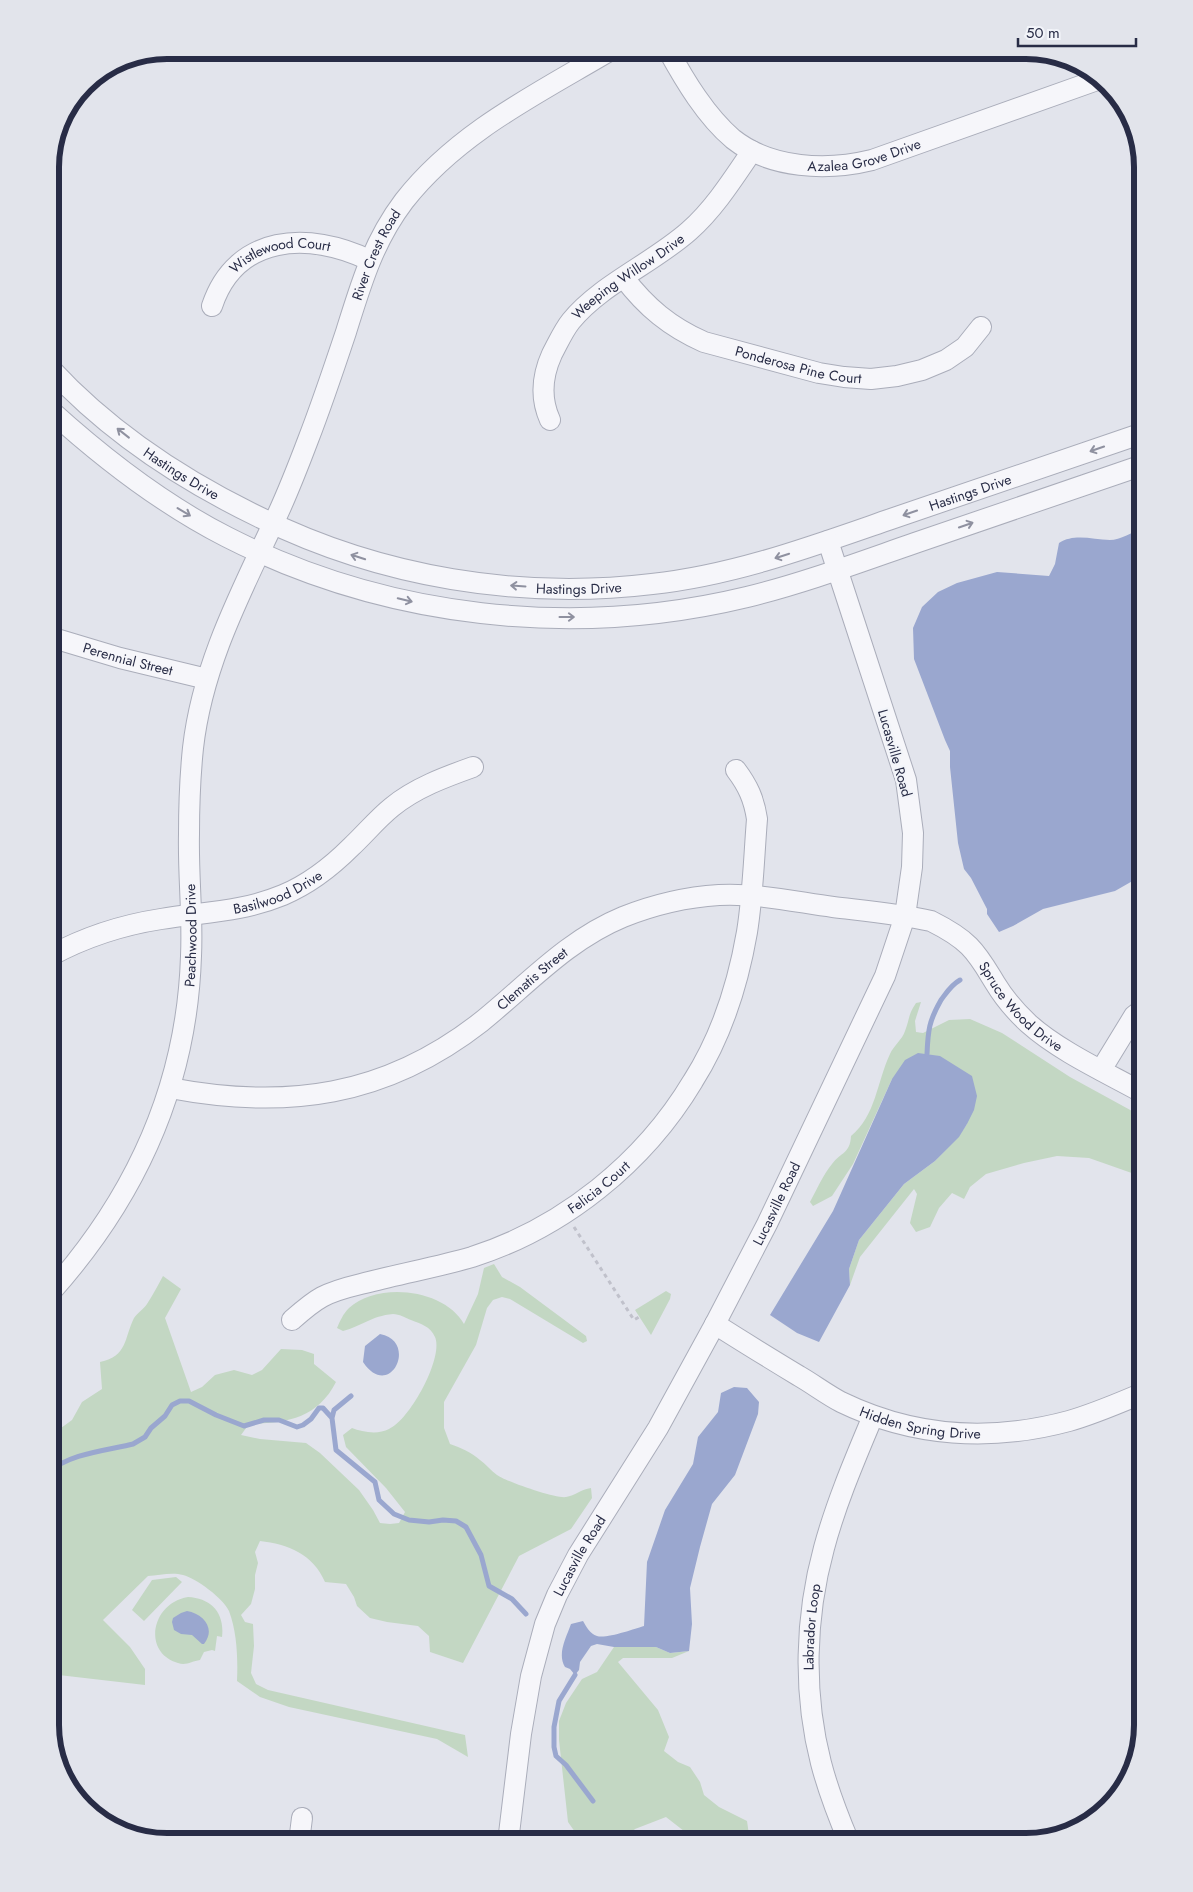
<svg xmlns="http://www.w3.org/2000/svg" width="1193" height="1892" viewBox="0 0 1193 1892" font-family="Jost,sans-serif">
  <rect width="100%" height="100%" fill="#e2e4ec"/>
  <path fill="#c3d7c3" d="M921,1002L915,1021L916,1032L923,1033L949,1020L970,1019L1002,1033L1070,1077L1143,1117V1177L1089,1158L1057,1156L1024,1163L986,1174L970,1187L964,1199L952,1193L939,1208L930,1227L916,1232L910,1223L917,1194L914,1189L860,1257L850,1285L849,1269L859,1240L904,1184L935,1161L958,1137L967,1124L892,1079L853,1164L832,1196L813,1206L810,1202C817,1189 823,1175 832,1164C841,1152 850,1154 851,1136C876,1116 877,1081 890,1054C894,1045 902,1040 905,1031C910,1018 908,1015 916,1003Z
    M494,1264L502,1277L520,1287L586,1336L587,1341L583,1343L510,1299L502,1297L493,1300L487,1308L476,1345L444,1402V1428L450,1444C461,1448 471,1452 480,1460C486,1464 491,1471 497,1475C505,1481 556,1499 566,1497C575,1496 581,1489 591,1488L592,1498L571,1529L519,1556L463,1663L430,1652L429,1636L418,1626L387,1622L370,1618L357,1606L354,1597L346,1584L325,1582C313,1554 288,1544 260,1541L255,1552L258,1563L255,1575V1589L251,1604L241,1615L245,1622L253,1624L254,1646L251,1673L256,1684L268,1690L465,1735L468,1757L437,1739L289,1707L260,1697L237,1681C238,1659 237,1632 229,1611C224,1599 196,1578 183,1575C173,1572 159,1575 148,1576L103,1620L130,1647L145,1669V1685L50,1674V1430L61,1428L72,1420L82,1402L102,1389L100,1362C128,1356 124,1338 134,1318C137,1313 144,1309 147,1304C153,1295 158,1285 163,1276L181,1289L165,1318L191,1392L202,1387L215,1375L234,1370L252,1375L262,1370L281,1349L302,1350L314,1354V1364L336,1382C317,1419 286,1423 249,1424L241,1435L260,1439L306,1443L320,1453L359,1490L373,1510L380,1523L390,1524L399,1523L405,1512L386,1488L346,1447L343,1435L352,1428C362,1432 378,1435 389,1429C409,1421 444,1358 435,1337C430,1326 421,1324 411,1320C406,1318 399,1314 393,1314C371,1316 362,1326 343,1331L337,1328C340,1321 343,1314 349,1308C378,1281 445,1289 464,1324L478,1294L484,1268Z
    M666,1291L671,1294L670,1299L651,1335L635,1310Z
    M176,1577L182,1582L144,1621L132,1610L152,1580Z
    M188,1597C211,1598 225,1613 222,1637L217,1636L215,1651L212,1650L204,1652L200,1660C192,1661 186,1666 178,1663C142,1653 151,1603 188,1597Z
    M641,1646L656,1647L670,1653L689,1651L672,1658H623L618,1662L658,1710L669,1737L664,1751L678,1762L690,1767L700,1782L704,1795L719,1807L747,1821L750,1842H698L666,1817L635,1829L622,1842H582L568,1822L559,1740V1721L566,1703L582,1679L597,1672L614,1647Z"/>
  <path fill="#9aa7cf" d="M1143,528V875L1115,891L1043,909L1013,926L999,932L987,914V909L971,878L964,869L958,843L950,767V751L945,740L914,659L913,628L922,607L938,592L957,583L997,572L1049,576L1055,564L1059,543C1075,533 1093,540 1110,540C1120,540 1133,532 1143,528Z
    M918,1053L940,1056L972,1076L977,1096L974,1110L967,1124L959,1137L935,1161L904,1184L859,1240L849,1269L850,1285L819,1342L797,1333L770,1315L833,1211L892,1079L905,1060Z
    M380,1334C419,1341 390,1402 363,1362L365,1346Z
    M734,1387L747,1388L759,1402L758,1414L735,1475L712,1504L700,1547L690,1588L692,1624L689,1651L670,1653L656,1647H614L597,1644L591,1646L580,1662L579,1670L575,1675L570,1669L565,1667C557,1654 566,1638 571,1624L583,1621C586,1626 590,1634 597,1636C606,1639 634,1629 644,1626L647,1562L665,1510L693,1464L698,1437L718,1412L721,1393Z
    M187,1611C204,1614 216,1629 204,1644H202L192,1635L181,1634L174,1630L172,1622L173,1618L181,1613Z"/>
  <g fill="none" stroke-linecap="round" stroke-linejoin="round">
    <path stroke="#9aa7cf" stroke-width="5" d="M927,1054C928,1030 929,1021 941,1000C947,992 951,985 960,980
      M332,1418L334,1410L351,1396
      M50,1472C67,1454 109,1450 133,1444L145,1437L151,1428L165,1416L172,1405L180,1401H189L216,1415L244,1426L264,1420H279L297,1427L303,1425L311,1419L319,1408H323L332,1418L336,1450L375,1482L379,1500L394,1514L409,1520L429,1522L443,1520L456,1521L466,1527L481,1555L489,1586L512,1599L526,1614
      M575,1675L559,1701L554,1727V1747L556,1756L566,1765L593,1801"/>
    <g stroke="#aaadba" stroke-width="22">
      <g id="minor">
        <path id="s1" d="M668,50C685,81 706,116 733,139C771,169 827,171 872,160L1100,79"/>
        <path id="s2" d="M624,278C646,307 670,327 704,342L819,373L844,377L871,379L897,376L922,370L946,360L965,347L981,327"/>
        <path id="s3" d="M212,306C236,234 309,231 369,260"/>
        <path id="s4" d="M50,368C109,432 184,481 261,518C381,577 520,600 652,584C735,575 813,546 891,519C975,491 1059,462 1143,433"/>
        <path d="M50,410C104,459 162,504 227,537C386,618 573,639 747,597C804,583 860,562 915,543C991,517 1067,491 1143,465"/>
        <path id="s5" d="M550,420C540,398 542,376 552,354C558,343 563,331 571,321C600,285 653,263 689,231C714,209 733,179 752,151"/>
        <path id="s6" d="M50,637L120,658L207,679"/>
        <path id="s7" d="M50,956C85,937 122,925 161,919C204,912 242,912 283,895C309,884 332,866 351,847C365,834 377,819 392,807C415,788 445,777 473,767"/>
        <path d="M1101,1070L1134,1016L1143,1009"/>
        <path id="s8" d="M170,1088C286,1110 385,1097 481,1022C527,985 567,940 623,917C653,905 687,897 719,895C757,893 796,902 833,907C866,911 899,914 931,921C945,928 958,935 969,946C980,957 987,970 995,983C1004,998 1016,1012 1029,1024C1059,1051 1107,1073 1143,1093"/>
        <path id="s9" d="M50,1293C136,1197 187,1086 191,956C193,916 188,875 189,834C189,806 190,777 193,748C202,668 238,598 272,526C286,498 297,469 308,440C322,404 334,368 346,332C361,284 373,242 404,201C458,132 537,94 611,50"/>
        <path id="s10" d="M292,1320C301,1312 311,1303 322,1297C337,1289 353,1286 369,1282C403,1273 438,1267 472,1257C563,1228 644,1163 693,1081C721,1037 738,984 747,932C753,895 754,856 757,819C754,799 748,786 736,770"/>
        <path id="s11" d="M715,1324C743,1342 771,1359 799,1376C813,1384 826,1394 841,1402C913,1437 991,1442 1069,1421C1094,1414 1119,1403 1143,1393"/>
        <path d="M299,1842L302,1818"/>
        <path id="s12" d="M508,1842L521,1734L531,1676L545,1624L557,1595L578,1555L658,1428L715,1324L767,1224L885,976L905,916L912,867L913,833L906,780L828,541"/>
        <path id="s13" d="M849,1842C838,1816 828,1790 821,1763C803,1693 805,1617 824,1548C836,1503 855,1459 873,1416"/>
      </g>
    </g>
    <path stroke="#c0c1cb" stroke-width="3" stroke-dasharray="4 4" stroke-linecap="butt" d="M574,1227L634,1320L639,1317"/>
    <use href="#minor" stroke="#f6f6fa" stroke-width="20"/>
  </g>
  <defs><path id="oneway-shaft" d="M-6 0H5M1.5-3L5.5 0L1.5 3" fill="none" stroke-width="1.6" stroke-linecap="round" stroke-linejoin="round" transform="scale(1.25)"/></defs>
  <g stroke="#8f91a0">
    <use href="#oneway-shaft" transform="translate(123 433) rotate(-142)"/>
    <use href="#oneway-shaft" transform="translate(1097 449) rotate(161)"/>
    <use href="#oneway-shaft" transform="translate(184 512) rotate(31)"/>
    <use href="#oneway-shaft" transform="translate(910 513) rotate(161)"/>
    <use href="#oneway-shaft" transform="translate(966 525) rotate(-19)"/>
    <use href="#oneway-shaft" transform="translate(782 556) rotate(162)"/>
    <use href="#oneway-shaft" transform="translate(358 557) rotate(-162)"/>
    <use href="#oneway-shaft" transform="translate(518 586) rotate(-176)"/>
    <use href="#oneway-shaft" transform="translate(405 600) rotate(14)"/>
    <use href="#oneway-shaft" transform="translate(567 617)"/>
  </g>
  <g text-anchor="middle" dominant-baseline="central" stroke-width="4.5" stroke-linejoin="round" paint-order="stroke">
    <g font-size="14" fill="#282c46" stroke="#f2f4f9">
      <text stroke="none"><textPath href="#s1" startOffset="249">Azalea Grove Drive</textPath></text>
      <text stroke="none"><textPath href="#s9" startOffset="1109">River Crest Road</textPath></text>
      <text stroke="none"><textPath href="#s3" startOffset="94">Wistlewood Court</textPath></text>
      <text stroke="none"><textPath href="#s5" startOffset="179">Weeping Willow Drive</textPath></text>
      <text stroke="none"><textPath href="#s2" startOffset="201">Ponderosa Pine Court</textPath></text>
      <text stroke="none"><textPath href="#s4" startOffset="169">Hastings Drive</textPath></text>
      <text stroke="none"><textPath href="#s4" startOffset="994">Hastings Drive</textPath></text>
      <text stroke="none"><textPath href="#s4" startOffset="589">Hastings Drive</textPath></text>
      <text stroke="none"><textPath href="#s6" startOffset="81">Perennial Street</textPath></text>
      <text transform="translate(895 753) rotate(74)">Lucasville Road</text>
      <text stroke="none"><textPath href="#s7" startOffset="238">Basilwood Drive</textPath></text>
      <text stroke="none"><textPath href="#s9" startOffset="394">Peachwood Drive</textPath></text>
      <text stroke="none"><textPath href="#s8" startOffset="396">Clematis Street</textPath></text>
      <text stroke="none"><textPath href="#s8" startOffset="945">Spruce Wood Drive</textPath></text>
      <text stroke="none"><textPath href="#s10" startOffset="339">Felicia Court</textPath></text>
      <text stroke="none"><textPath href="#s12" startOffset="702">Lucasville Road</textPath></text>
      <text stroke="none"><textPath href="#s11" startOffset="231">Hidden Spring Drive</textPath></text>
      <text stroke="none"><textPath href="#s12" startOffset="298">Lucasville Road</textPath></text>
      <text stroke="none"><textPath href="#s13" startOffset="221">Labrador Loop</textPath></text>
    </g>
  </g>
  <path d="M0 0H1193V1892H0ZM167 59H1026A108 108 0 0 1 1134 167V1725A108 108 0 0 1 1026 1833H167A108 108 0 0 1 59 1725V167A108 108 0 0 1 167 59Z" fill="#e2e4eb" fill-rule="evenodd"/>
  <path fill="none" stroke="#282c46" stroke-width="6" d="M167 59H1026A108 108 0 0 1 1134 167V1725A108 108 0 0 1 1026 1833H167A108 108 0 0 1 59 1725V167A108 108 0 0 1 167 59Z"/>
  <path d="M1018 38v8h118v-8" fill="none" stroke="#282c46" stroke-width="2.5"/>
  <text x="1026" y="38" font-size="15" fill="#282c46" stroke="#f2f4f9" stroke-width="4" paint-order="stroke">50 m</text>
</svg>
